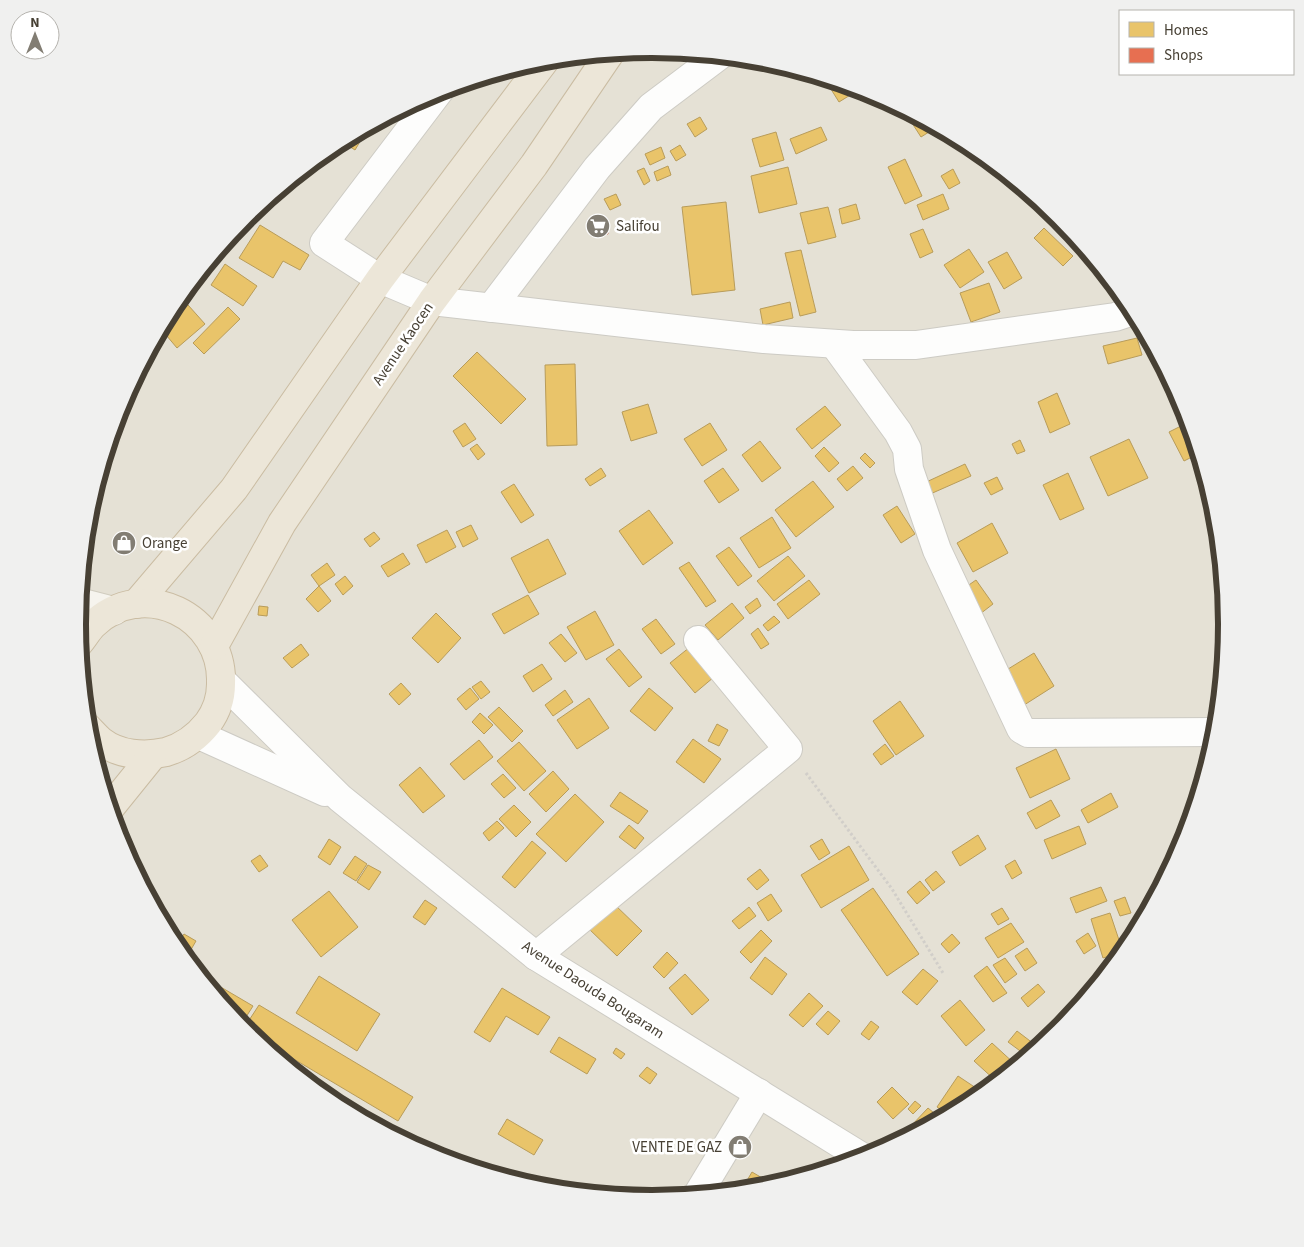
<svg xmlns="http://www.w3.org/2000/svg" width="1304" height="1247" font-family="'Source Sans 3',sans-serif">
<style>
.residential{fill:#e5e1d5}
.homes{fill:#e9c46a;stroke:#b89c5a}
.shops{fill:#e76f51;stroke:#b76148}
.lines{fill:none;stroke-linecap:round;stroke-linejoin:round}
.street-casing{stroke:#cdcbc4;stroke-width:30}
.secondary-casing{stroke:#d0ccbf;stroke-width:30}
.highway-casing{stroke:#cabca2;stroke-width:30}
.path{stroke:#d1cec9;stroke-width:3;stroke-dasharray:2.5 2.5;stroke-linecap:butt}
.street{stroke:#fdfdfc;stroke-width:28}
.secondary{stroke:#f6f4ee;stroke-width:28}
.highway{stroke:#ece6d8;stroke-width:28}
.labels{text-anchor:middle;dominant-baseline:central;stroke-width:5;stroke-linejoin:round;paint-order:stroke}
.poi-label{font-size:15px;fill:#474034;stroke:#fff;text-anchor:start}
.street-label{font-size:15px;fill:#474034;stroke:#fff}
.rim{fill:none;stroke:#474034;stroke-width:6}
</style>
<rect width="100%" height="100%" fill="#f0efe8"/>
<circle class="residential" cx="652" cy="623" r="573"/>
<g class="homes">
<path d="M824 78 860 89 839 102Z"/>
<path d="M903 109 937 127 921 137Z"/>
<path d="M700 117 707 129 695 137 687 124Z"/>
<path d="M821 127 827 140 796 154 790 139Z"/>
<path d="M359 131 364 135 355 150 341 141Z"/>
<path d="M776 132 784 160 760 167 752 139Z"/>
<path d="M680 145 686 155 676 161 670 151Z"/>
<path d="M661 147 665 158 650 165 645 154Z"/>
<path d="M905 159 922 196 905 204 888 167Z"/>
<path d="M668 166 671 175 657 181 654 172Z"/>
<path d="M788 167 797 204 759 213 751 176Z"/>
<path d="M644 168 650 181 644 185 637 171Z"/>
<path d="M953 169 960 183 949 189 941 176Z"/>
<path d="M616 194 621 205 610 210 604 199Z"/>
<path d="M943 194 949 209 923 220 917 205Z"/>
<path d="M726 202 735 290 692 295 682 207Z"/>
<path d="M856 204 860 219 842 224 839 209Z"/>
<path d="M828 207 836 237 808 244 800 213Z"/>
<path d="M260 225 309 255 300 270 283 261 273 278 239 258Z"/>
<path d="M1044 228 1073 256 1063 266 1034 238Z"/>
<path d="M923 229 933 252 920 258 910 234Z"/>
<path d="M969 249 984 272 960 288 944 265Z"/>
<path d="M801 250 816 312 800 316 785 253Z"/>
<path d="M1007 252 1022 278 1004 289 988 262Z"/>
<path d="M225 264 257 286 243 306 211 285Z"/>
<path d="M989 283 1000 312 971 322 960 293Z"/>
<path d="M180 296 205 324 177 348 161 329 174 304Z"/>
<path d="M790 302 793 318 763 325 760 309Z"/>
<path d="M228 307 240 319 204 354 193 343Z"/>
<path d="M1137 338 1142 355 1108 364 1103 346Z"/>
<path d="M477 352 526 399 501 424 453 376Z"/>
<path d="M575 364 577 445 547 446 545 365Z"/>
<path d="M1057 393 1070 424 1050 433 1038 402Z"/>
<path d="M648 404 657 433 631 441 622 412Z"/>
<path d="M825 406 841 425 812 449 796 429Z"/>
<path d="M1189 422 1198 454 1184 461 1169 432Z"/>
<path d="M465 423 476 439 463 447 453 431Z"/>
<path d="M710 423 727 450 702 466 684 439Z"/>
<path d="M1129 439 1148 478 1108 496 1090 457Z"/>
<path d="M1020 440 1025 451 1017 454 1012 444Z"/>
<path d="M760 441 781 468 762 482 742 455Z"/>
<path d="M477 444 485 454 478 460 470 449Z"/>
<path d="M824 447 839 463 829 472 815 456Z"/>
<path d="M865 453 875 463 870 468 860 458Z"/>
<path d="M965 464 971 476 928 495 922 484Z"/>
<path d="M853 466 863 478 847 491 837 479Z"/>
<path d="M601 468 606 476 590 486 585 479Z"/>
<path d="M723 468 739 490 719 503 704 481Z"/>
<path d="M1068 473 1084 509 1060 520 1043 485Z"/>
<path d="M997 477 1003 489 991 495 984 483Z"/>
<path d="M813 481 834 507 796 537 775 510Z"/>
<path d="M514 484 534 515 521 523 501 492Z"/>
<path d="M897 506 915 534 901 543 883 515Z"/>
<path d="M649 510 673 543 643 565 619 531Z"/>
<path d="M772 517 791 548 759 568 740 538Z"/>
<path d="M992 523 1008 553 973 572 957 543Z"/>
<path d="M471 525 478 539 463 547 456 532Z"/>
<path d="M447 530 456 547 426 563 417 545Z"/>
<path d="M374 532 380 539 370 547 364 539Z"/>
<path d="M548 539 566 574 529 593 511 558Z"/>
<path d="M729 547 752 576 738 586 716 556Z"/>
<path d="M403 553 410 564 388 577 381 566Z"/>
<path d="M788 556 805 576 774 601 757 581Z"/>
<path d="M689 562 716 601 706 607 679 568Z"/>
<path d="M327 563 335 575 319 586 311 575Z"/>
<path d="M345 576 353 586 343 595 335 584Z"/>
<path d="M809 580 820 594 788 619 777 604Z"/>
<path d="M976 580 993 604 980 614 963 589Z"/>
<path d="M319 586 331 601 318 612 306 599Z"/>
<path d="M528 595 539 614 504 634 492 614Z"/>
<path d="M757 598 761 606 750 614 745 607Z"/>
<path d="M732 603 744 618 718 640 705 625Z"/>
<path d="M259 606 268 607 267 616 258 615Z"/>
<path d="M595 611 614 645 586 660 567 627Z"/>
<path d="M436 613 461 638 438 663 412 638Z"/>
<path d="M774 616 780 622 768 631 763 625Z"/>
<path d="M656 619 675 644 661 654 642 629Z"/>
<path d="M758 628 769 644 761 649 751 634Z"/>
<path d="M561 634 577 653 565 662 549 643Z"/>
<path d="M301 644 309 655 292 668 283 658Z"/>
<path d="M690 647 714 677 695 693 670 663Z"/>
<path d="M619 649 642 677 629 687 606 659Z"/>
<path d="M1034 653 1054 686 1021 707 1000 674Z"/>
<path d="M542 664 552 679 533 692 523 676Z"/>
<path d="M481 681 490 692 481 699 472 687Z"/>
<path d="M401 683 411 694 399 705 389 694Z"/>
<path d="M470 688 479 699 466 710 457 699Z"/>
<path d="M649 688 673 708 655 731 630 711Z"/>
<path d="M565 690 573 702 553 716 545 705Z"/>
<path d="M589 698 609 728 577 749 557 720Z"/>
<path d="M900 701 924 736 896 755 873 721Z"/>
<path d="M499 707 523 731 512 742 488 717Z"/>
<path d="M480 713 493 725 484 734 472 722Z"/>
<path d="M717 724 728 730 719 746 708 741Z"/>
<path d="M693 739 721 759 704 783 676 762Z"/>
<path d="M479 740 493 757 464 780 450 764Z"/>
<path d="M519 742 546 771 524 791 497 761Z"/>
<path d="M885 744 894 756 881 765 873 754Z"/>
<path d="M1056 749 1070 779 1030 798 1016 768Z"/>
<path d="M420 767 445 796 423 813 399 785Z"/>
<path d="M553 771 569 789 546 812 529 794Z"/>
<path d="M503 774 516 788 504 798 491 784Z"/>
<path d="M620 792 648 811 638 824 610 806Z"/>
<path d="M1111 793 1118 807 1088 823 1081 810Z"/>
<path d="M575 794 604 822 566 862 536 834Z"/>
<path d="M1051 800 1060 816 1036 829 1027 813Z"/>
<path d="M514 805 531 822 516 837 499 819Z"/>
<path d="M497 821 504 828 489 841 483 833Z"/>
<path d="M629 825 644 838 635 849 619 837Z"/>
<path d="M1079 826 1086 844 1052 859 1044 840Z"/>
<path d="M978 835 986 849 960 866 952 852Z"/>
<path d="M329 839 341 847 330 865 318 857Z"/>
<path d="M822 839 830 853 819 860 810 846Z"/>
<path d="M532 841 546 853 515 888 502 877Z"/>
<path d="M849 846 869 880 821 908 801 875Z"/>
<path d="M260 855 268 866 259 872 251 861Z"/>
<path d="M355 856 367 864 356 881 343 873Z"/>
<path d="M1015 860 1022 873 1012 879 1005 866Z"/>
<path d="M368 865 381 872 369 890 357 882Z"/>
<path d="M760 869 769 880 757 890 747 879Z"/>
<path d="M936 871 945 882 933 891 925 880Z"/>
<path d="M920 881 930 893 917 904 907 892Z"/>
<path d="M1101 887 1107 901 1076 913 1070 898Z"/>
<path d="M873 888 919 954 887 976 841 910Z"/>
<path d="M329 891 358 927 321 957 292 920Z"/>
<path d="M771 894 782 911 768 921 757 903Z"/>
<path d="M1125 897 1131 913 1120 916 1114 901Z"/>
<path d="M425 900 437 908 425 925 413 917Z"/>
<path d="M613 903 642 931 617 956 588 928Z"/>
<path d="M749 907 756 916 739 929 732 921Z"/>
<path d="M1002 908 1009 919 998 925 991 914Z"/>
<path d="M1110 913 1123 952 1103 958 1091 919Z"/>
<path d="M1011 923 1024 942 998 958 985 938Z"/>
<path d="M761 930 772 941 751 963 740 952Z"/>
<path d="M1088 933 1096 946 1084 954 1076 941Z"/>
<path d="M184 934 196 941 189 953 176 945Z"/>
<path d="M952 934 960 943 949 953 941 944Z"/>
<path d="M1027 948 1037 963 1025 971 1015 956Z"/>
<path d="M667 952 678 963 664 978 653 967Z"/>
<path d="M765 957 787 974 772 995 750 978Z"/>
<path d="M1005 958 1017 974 1005 983 993 965Z"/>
<path d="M987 966 1007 993 993 1002 974 976Z"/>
<path d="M923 969 938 981 917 1005 902 992Z"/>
<path d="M685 974 709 1000 692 1015 669 988Z"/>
<path d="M319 976 380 1014 357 1051 296 1013Z"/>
<path d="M1038 984 1045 992 1028 1007 1021 998Z"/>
<path d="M219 986 253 1006 241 1025 215 993Z"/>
<path d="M502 988 550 1017 538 1035 506 1016 490 1042 474 1032Z"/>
<path d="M809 993 823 1006 803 1027 789 1015Z"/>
<path d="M960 1000 985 1030 966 1046 941 1016Z"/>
<path d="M259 1005 413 1097 398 1121 245 1030 244 1028Z"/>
<path d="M828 1011 840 1021 828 1035 816 1024Z"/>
<path d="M871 1021 879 1027 869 1040 861 1034Z"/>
<path d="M1017 1031 1038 1047 1027 1056 1008 1042Z"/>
<path d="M559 1037 596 1059 587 1074 550 1052Z"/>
<path d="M992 1043 1016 1065 996 1081 974 1061Z"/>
<path d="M616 1048 625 1054 621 1059 613 1053Z"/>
<path d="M647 1067 657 1074 650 1084 639 1076Z"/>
<path d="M958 1076 982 1092 971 1102 947 1114 937 1107Z"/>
<path d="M892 1087 909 1104 893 1119 877 1102Z"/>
<path d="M915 1101 921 1106 913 1114 908 1109Z"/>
<path d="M928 1108 940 1118 916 1131 911 1126Z"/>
<path d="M507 1119 543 1140 534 1155 498 1134Z"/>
<path d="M752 1172 769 1182 767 1186 742 1189Z"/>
</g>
<path class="shops" d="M597 221H607L608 234H598Z"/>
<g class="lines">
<g class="street-casing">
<g id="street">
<path d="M440 90 324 243 380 279 432 301 764 339 853 345H916L1115 317 1133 311"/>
<path d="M491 308 597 168 651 107 720 55"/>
<path d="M834 344 898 432 907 449 909 469 937 550 1021 729 1028 733H1036L1216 732"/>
<path d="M221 680 340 798 536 956 862 1157"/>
<path d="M199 735 325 792"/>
<path d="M536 956 788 749 698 640"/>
<path d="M698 1194 759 1093"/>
</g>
</g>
<g class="secondary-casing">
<path id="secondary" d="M79 602 114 611"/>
</g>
<g class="highway-casing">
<g id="highway">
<path d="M136 604 234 489 380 279 546 59"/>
<path d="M79 643C84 637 88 630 93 625 143 576 224 616 221 684 221 698 216 712 208 723 197 737 183 747 166 752 144 757 119 755 101 741 96 737 92 732 87 727"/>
<path d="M214 646 282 523 432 301 534 165 610 53"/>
<path d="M110 808 152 756"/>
</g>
</g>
<path class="path" d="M806 773 892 889 943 973"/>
<use href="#street" class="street"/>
<use href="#secondary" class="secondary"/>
<use href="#highway" class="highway"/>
</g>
<defs>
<g id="supermarket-disc" transform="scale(1.25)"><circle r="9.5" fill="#827d73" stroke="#fff"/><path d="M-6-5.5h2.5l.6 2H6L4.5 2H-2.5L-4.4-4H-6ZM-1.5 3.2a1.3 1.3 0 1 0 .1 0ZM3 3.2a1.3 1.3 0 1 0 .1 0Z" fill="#fff"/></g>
<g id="shop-disc" transform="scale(1.25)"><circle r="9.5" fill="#827d73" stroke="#fff"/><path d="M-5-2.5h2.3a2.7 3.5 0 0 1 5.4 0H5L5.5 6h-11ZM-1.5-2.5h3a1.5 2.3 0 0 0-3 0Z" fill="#fff"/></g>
</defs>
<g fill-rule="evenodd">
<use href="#supermarket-disc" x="598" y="226"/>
<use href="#shop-disc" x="124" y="543"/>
<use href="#shop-disc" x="740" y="1147"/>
</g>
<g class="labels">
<g class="poi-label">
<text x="616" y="226">Salifou</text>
<text x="142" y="543">Orange</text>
<text x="722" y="1147" text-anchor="end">VENTE DE GAZ</text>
</g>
<g class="street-label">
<text transform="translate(403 344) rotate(-56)">Avenue Kaocen</text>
<text transform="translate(593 990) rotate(33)">Avenue Daouda Bougaram</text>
</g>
</g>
<path d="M0 0H1304V1247H0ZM86 624a566 566 0 1 1 1132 0a566 566 0 1 1-1132 0Z" fill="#f0f0ef" fill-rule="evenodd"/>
<path class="rim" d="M86 624a566 566 0 1 1 1132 0a566 566 0 1 1-1132 0Z"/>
<rect x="1119" y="10" width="175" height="65" fill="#ffffff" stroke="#b5b3ae"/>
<rect x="1129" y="22" width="25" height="15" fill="#e9c46a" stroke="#b5b3ae"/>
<text x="1164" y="35" font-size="15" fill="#474034">Homes</text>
<rect x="1129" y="48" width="25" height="15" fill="#e76f51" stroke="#b5b3ae"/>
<text x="1164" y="60" font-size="15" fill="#474034">Shops</text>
<g transform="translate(35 35)"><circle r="24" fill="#ffffff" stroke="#b5b3ae"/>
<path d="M0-4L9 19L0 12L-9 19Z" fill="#827d73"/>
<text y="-8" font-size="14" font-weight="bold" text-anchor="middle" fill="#474034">N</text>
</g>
</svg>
